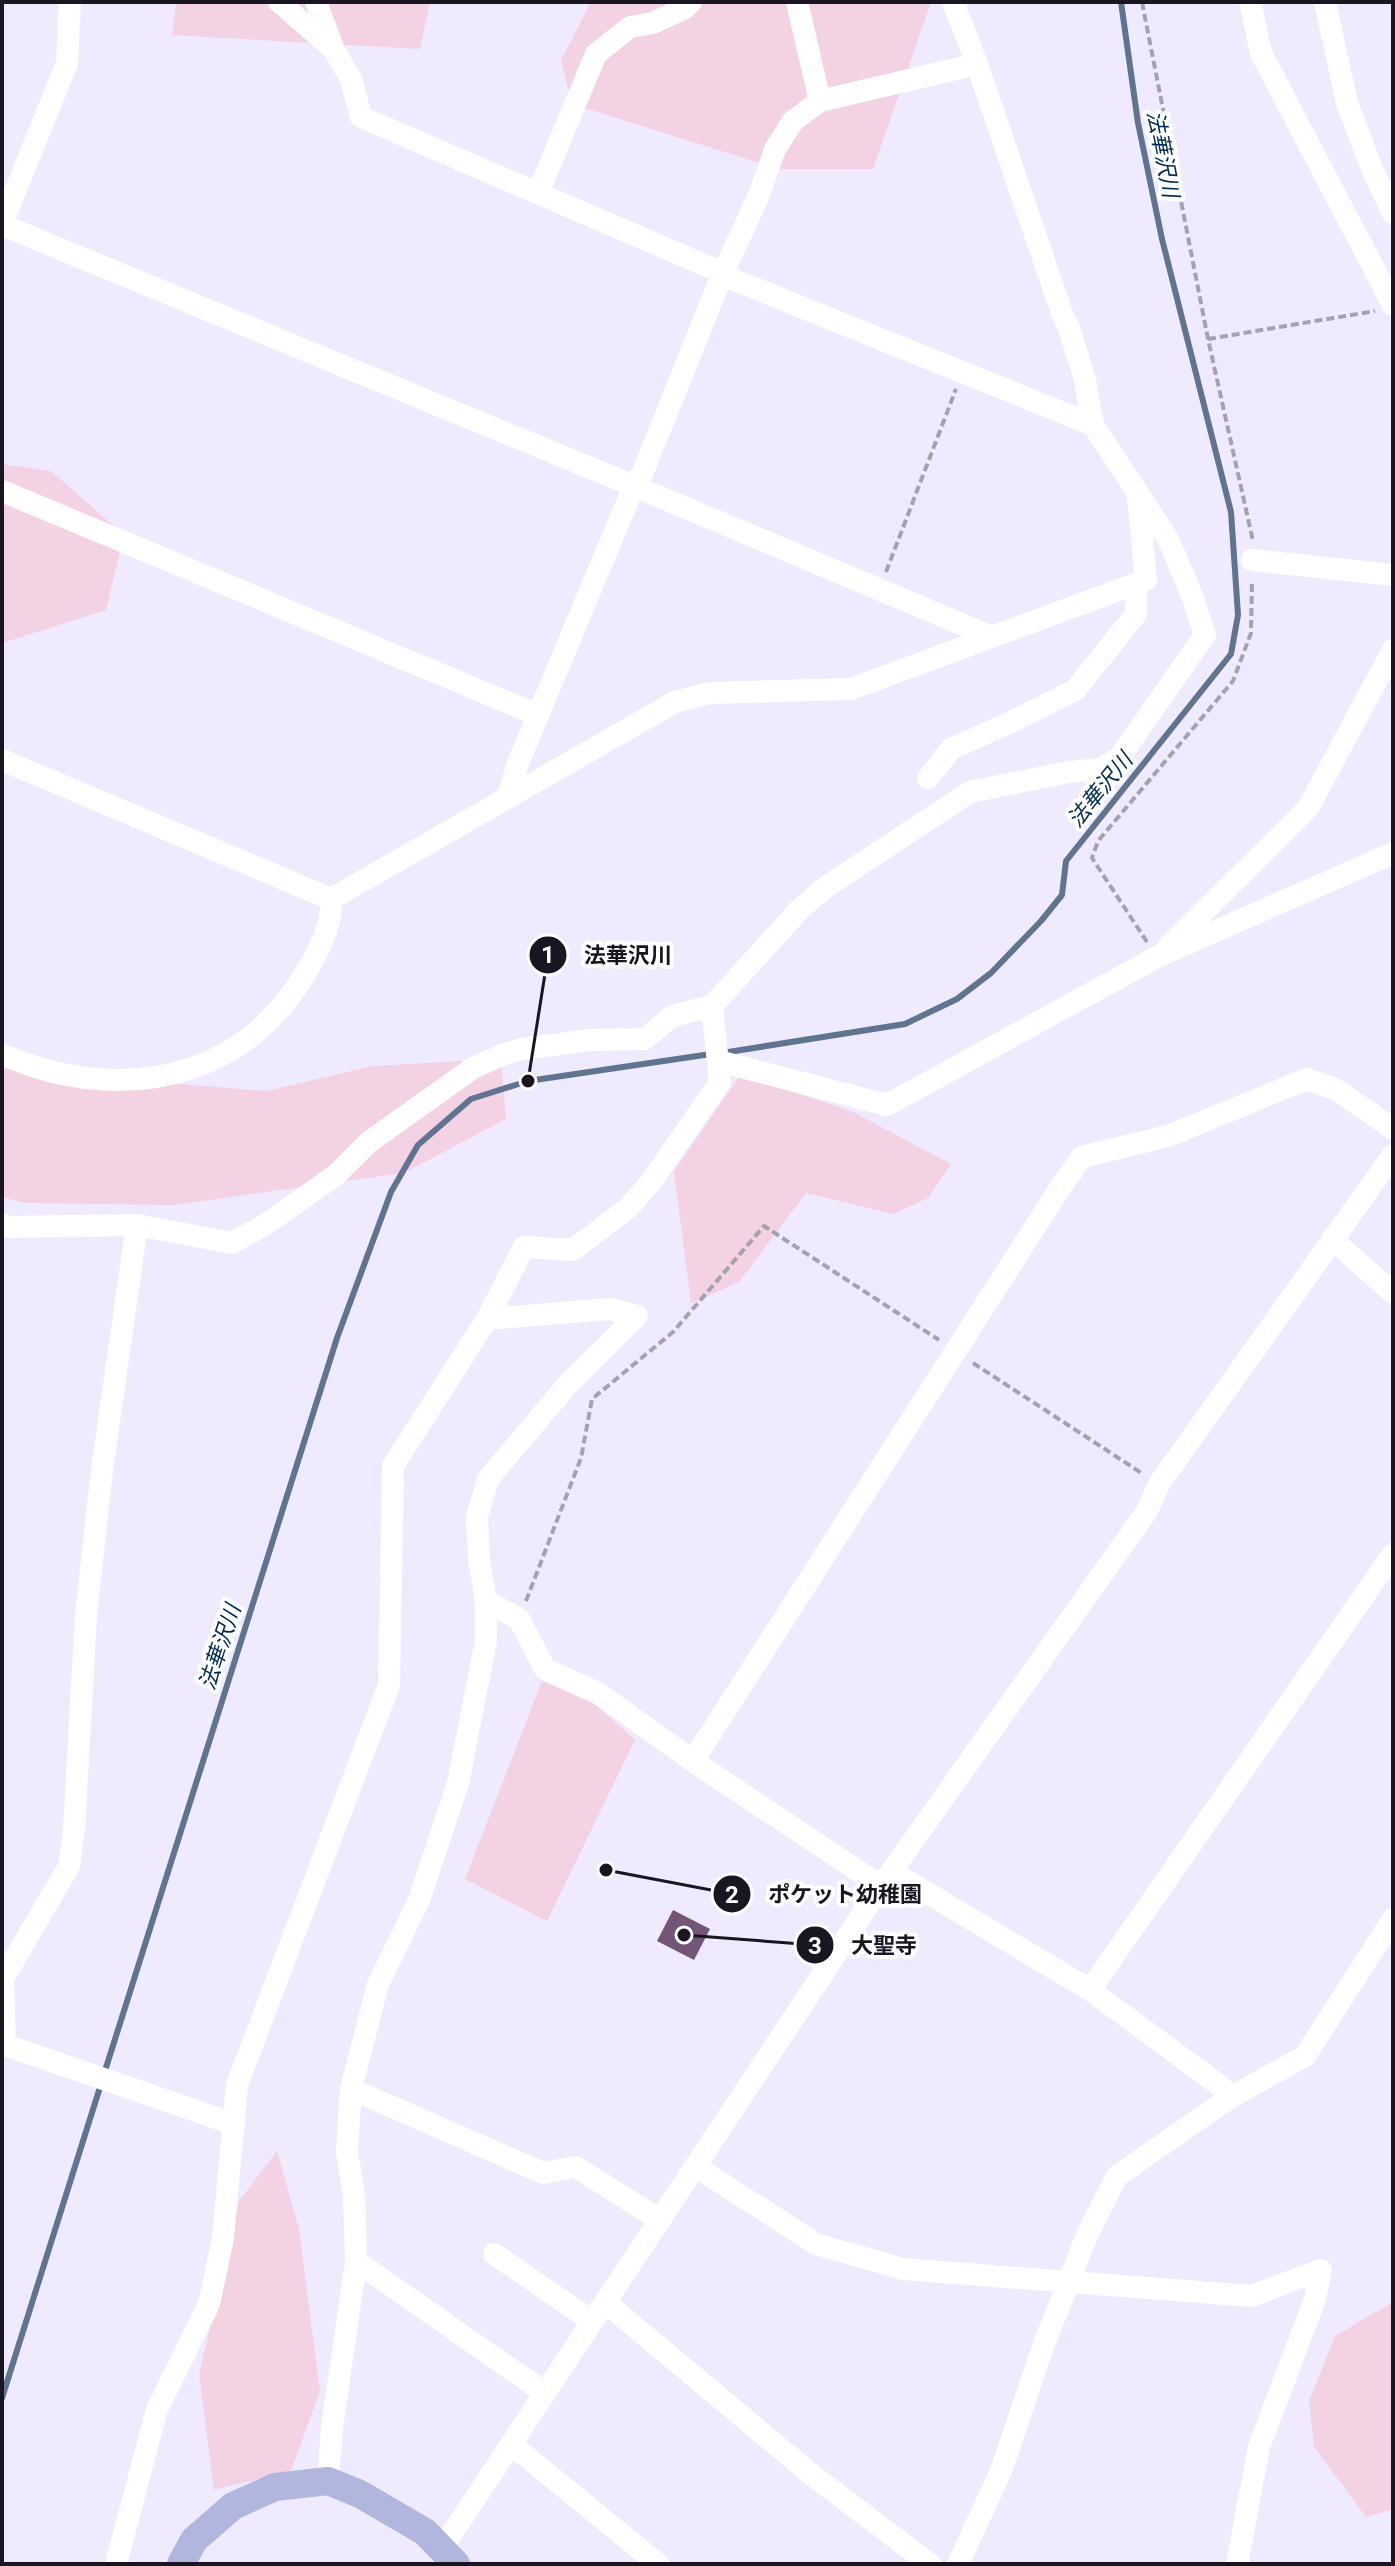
<svg xmlns="http://www.w3.org/2000/svg" width="1395" height="2566" font-family="Roboto,'Noto Sans JP',sans-serif">
<style>
.green{fill:#f2d2e3}
.lines{fill:none;stroke-linecap:round;stroke-linejoin:round}
.stream{stroke:#607492;stroke-width:6}
.building{fill:#735577}
.path{stroke:#a6a0b2;stroke-width:4;stroke-dasharray:8 4;stroke-linecap:butt}
.minor{stroke:#fff;stroke-width:22}
.major{stroke:#b0b6dd;stroke-width:28}
.labels{text-anchor:middle;dominant-baseline:central;stroke-width:8;stroke-linejoin:round;paint-order:stroke}
.water-label{font-size:22px;font-style:italic;fill:#002b59;stroke:#fff}
.leader{fill:none;stroke:#191521;stroke-width:3}
.callout-dot{fill:#191521;stroke:#fff;stroke-width:3}
.mark-label{font-size:24px;text-anchor:middle;font-weight:bold;fill:#fff}
.callout-label{font-size:22px;text-anchor:middle;font-weight:bold;fill:#191521;stroke:#fff;stroke-width:8;stroke-linejoin:round;paint-order:stroke}
</style>
<rect width="100%" height="100%" fill="#f0eaff"/>
<g class="green">
<path d="M176 2H430L420 49 172 35Z"/>
<path d="M587 2H931L873 169H778L572 104 561 60 589 6Z"/>
<path d="M2 464 51 471 124 535 106 610 2 643Z"/>
<path d="M2 1055 179 1084 267 1091 372 1066 501 1059 506 1119 404 1173 173 1205 25 1203 2 1197Z"/>
<path d="M741 1074 853 1112 951 1164 928 1198 893 1214 806 1193 739 1282 691 1303 674 1171Z"/>
<path d="M542 1681 596 1705 635 1740 547 1921 465 1879Z"/>
<path d="M277 2151 299 2229 320 2391 291 2471 214 2490 199 2375 239 2201Z"/>
<path d="M1393 2302V2509L1366 2517 1314 2447 1309 2401 1335 2336Z"/>
</g>
<g class="lines">
<g class="stream">
<path d="M722 1053 905 1024 957 999 991 973 1041 921 1062 895 1066 861 1231 654 1238 615 1231 512 1162 239 1138 123 1121 2"/>
<path d="M104 2074 337 1338 391 1192 418 1145 471 1099 528 1081 711 1054"/>
<path d="M2 2398 101 2084"/>
</g>
</g>
<path class="building" d="M673 1910 710 1929 694 1960 657 1941Z"/>
<g class="lines">
<g class="path">
<path d="M1142 2 1208 339 1253 541"/>
<path d="M1208 339 1375 311"/>
<path d="M886 572 956 389"/>
<path d="M1147 942 1092 858 1098 841 1233 681 1251 633 1252 581"/>
<path d="M973 1363 1143 1474"/>
<path d="M526 1601 581 1458 592 1399 673 1332 764 1226 939 1340"/>
</g>
<g class="minor">
<path d="M279 2 330 46"/>
<path d="M316 2 334 50 351 79 361 117 723 273"/>
<path d="M797 2 820 101"/>
<path d="M1250 2 1261 53 1393 305"/>
<path d="M1325 2 1347 103 1372 169 1393 213"/>
<path d="M538 193 596 54 630 27 653 23 685 8 691 2"/>
<path d="M2 224 67 63 70 2"/>
<path d="M2 225 634 486 992 637"/>
<path d="M722 275 1093 425"/>
<path d="M2 491 538 715"/>
<path d="M1252 560 1393 575"/>
<path d="M2 760 331 899"/>
<path d="M928 778 951 749 1011 722 1075 690 1136 614V584"/>
<path d="M508 797 518 763 634 486 642 474 723 273 759 195 775 149 793 121 820 101 977 64"/>
<path d="M331 899 675 702 710 693 851 689 1146 580 1138 498"/>
<path d="M1167 948 1308 808 1393 650"/>
<path d="M2 1055C17 1060 33 1067 49 1071 150 1096 245 1069 302 979 316 956 333 926 331 899"/>
<path d="M718 1061 887 1105 1157 957 1393 853"/>
<path d="M2 1224 8 1227 137 1225 232 1243 266 1224 336 1175 369 1142 473 1068 504 1054 522 1049 590 1040 645 1039 672 1016 712 1006 799 910 827 886 970 792 1069 772 1101 769 1119 758 1205 635 1190 590 1168 539 1093 425 1085 380 1069 328 1063 316 977 64 953 2"/>
<path d="M137 1225 102 1470 86 1615 74 1830 69 1866 3 1979 5 2045 234 2124"/>
<path d="M1332 1239 1393 1293"/>
<path d="M486 1601 519 1619 545 1669 598 1693 693 1761 881 1886"/>
<path d="M693 1761 1062 1185 1082 1157 1168 1136 1307 1079 1337 1090 1393 1129"/>
<path d="M892 1872 1090 1990 1219 2085 1231 2097"/>
<path d="M1090 1990 1393 1554"/>
<path d="M351 2089 543 2173 576 2167 660 2220"/>
<path d="M695 2166 816 2244 903 2269 1251 2296 1321 2270 1315 2299 1259 2447 1237 2564"/>
<path d="M494 2254 592 2321"/>
<path d="M356 2261 545 2393"/>
<path d="M605 2302 812 2475 930 2564"/>
<path d="M511 2444 658 2564"/>
<path d="M328 2481 332 2428 356 2261 354 2194 347 2152 351 2089 378 1984 419 1900 458 1783 486 1641V1601L479 1559 477 1517 488 1479 569 1383 637 1316 610 1309 487 1319"/>
<path d="M441 2550 881 1886 1147 1511 1159 1484 1393 1155"/>
<path d="M116 2564 157 2409 209 2304 223 2238 237 2085 389 1685 393 1466 487 1319 524 1247 573 1250 628 1208 651 1182 720 1082 712 1006"/>
<path d="M958 2564 1001 2471 1044 2344 1088 2233 1117 2176 1231 2097 1305 2056 1393 1919"/>
</g>
<path class="major" d="M181 2564 194 2540 233 2506 275 2487 328 2481 360 2494 425 2532 456 2564"/>
</g>
<g class="labels">
<g class="water-label">
<text transform="translate(1163 154) rotate(79)">法華沢川</text>
<text transform="translate(1100 790) rotate(-51)">法華沢川</text>
<text transform="translate(220 1647) rotate(-72)">法華沢川</text>
</g>
</g>
<path class="leader" d="M528 1081L548 955M606 1870L732 1894M684 1935L815 1945"/>
<g class="callout-dot">
<circle cx="528" cy="1081" r="8"/>
<circle cx="606" cy="1870" r="8"/>
<circle cx="684" cy="1935" r="8"/>
<circle cx="548" cy="955" r="20"/>
<circle cx="732" cy="1894" r="20"/>
<circle cx="815" cy="1945" r="20"/>
</g>
<g class="mark-label">
<text x="548" y="963">1</text>
<text x="732" y="1903">2</text>
<text x="815" y="1954">3</text>
</g>
<g class="callout-label">
<text x="628" y="963">法華沢川</text>
<text x="845" y="1902">ポケット幼稚園</text>
<text x="884" y="1953">大聖寺</text>
</g>
<rect width="1395" height="2566" fill="none" stroke="#191521" stroke-width="8"/>
</svg>
